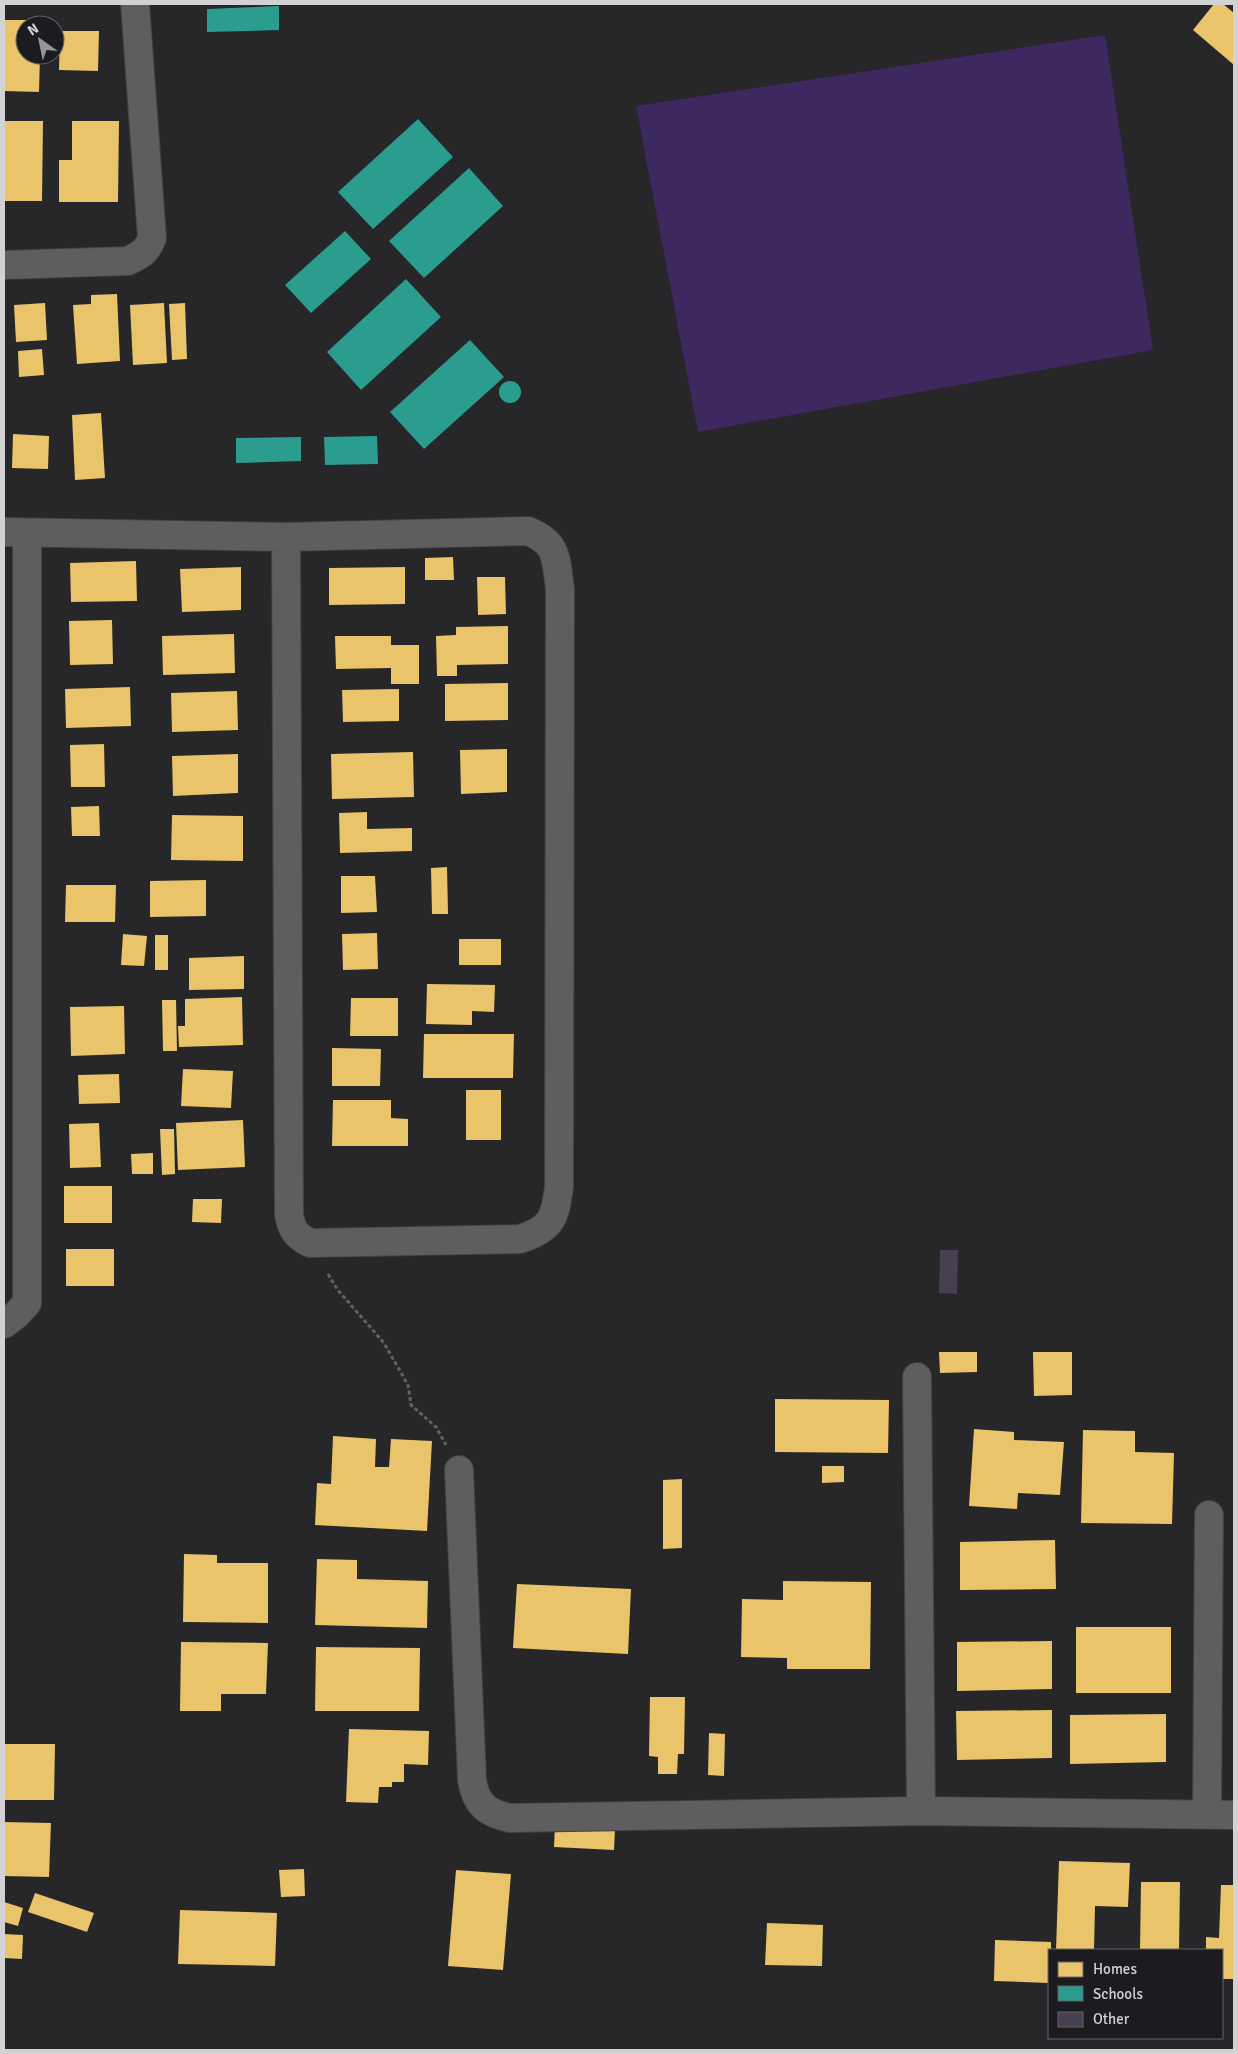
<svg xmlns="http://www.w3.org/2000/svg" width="1238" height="2054" font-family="Signika,sans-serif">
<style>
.green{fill:#3d2860}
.homes{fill:#e9c46a}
.schools{fill:#2a9d8f}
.building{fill:#464050}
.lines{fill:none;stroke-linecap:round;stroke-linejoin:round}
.minor-casing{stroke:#424244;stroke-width:30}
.path{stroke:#616162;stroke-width:3;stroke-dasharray:4 2.5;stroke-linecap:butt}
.minor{stroke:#5e5d5f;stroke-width:28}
</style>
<rect width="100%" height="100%" fill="#272628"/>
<path class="green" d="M1105 35 1153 350 698 432 636 106Z"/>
<g class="homes">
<path d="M1214 4H1223L1234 13V65L1193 30Z"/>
<path d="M4 20H40V25H25V55H40L39 92 4 91Z"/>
<path d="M60 31H99L98 71 59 70Z"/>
<path d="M4 121H43L42 201H4Z"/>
<path d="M72 121H119L118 202H59V160H72Z"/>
<path d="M117 294 120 361 77 364 73 305 91 304V295Z"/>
<path d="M45 303 47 340 16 342 14 305Z"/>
<path d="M164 303 167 363 133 365 130 305Z"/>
<path d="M185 303 187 359 172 360 169 304Z"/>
<path d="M42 349 44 375 19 377 18 351Z"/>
<path d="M101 413 105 478 75 480 72 415Z"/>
<path d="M13 434 49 436 48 469 12 468Z"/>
<path d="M453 557 454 580H425V558Z"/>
<path d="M136 561 137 601 71 602 70 563Z"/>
<path d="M241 567V610L182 612 180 569Z"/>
<path d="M405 567V604L329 605V568Z"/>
<path d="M477 577H505L506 614 478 615Z"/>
<path d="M112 620 113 664 70 665 69 621Z"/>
<path d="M508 626V664L457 665V676H437L436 636 456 635V627Z"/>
<path d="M234 634 235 673 163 675 162 636Z"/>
<path d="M335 636H391V645H419V684H391V668L336 669Z"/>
<path d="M508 683V720L445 721V684Z"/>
<path d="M130 687 131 726 66 728 65 689Z"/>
<path d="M399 689V721L343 722 342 690Z"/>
<path d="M237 691 238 730 172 732 171 693Z"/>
<path d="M104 744 105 787H71L70 745Z"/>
<path d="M507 749V792L461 794 460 750Z"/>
<path d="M413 752 414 797 332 799 331 754Z"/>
<path d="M238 754V793L173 796 172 756Z"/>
<path d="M99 806 100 836H72L71 807Z"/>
<path d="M367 812V829L412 828V851L340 853 339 813Z"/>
<path d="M172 815 243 816V861L171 860Z"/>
<path d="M447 867 448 914H432L431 868Z"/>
<path d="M341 876H375L377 912 341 913Z"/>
<path d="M206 880V916L150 917V881Z"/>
<path d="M66 885H116L115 922H65Z"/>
<path d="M377 933 378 969 343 970 342 934Z"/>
<path d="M123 934 147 936 144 966 121 965Z"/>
<rect x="155" y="935" width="13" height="35"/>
<rect x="459" y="939" width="42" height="26"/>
<path d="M244 956V989L189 990V958Z"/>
<path d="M427 984 495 985 494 1012 472 1011V1025L426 1024Z"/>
<path d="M242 997 243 1045 179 1047 178 1026H185V999Z"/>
<path d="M351 998H398V1036H350Z"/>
<path d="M162 1000H176L177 1051H163Z"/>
<path d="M124 1006 125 1054 71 1056 70 1007Z"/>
<path d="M424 1034H514L513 1078H423Z"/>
<path d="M332 1048 381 1049 380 1086H332Z"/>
<path d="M183 1069 233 1071 231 1108 181 1106Z"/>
<path d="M119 1074 120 1103 79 1104 78 1075Z"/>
<rect x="466" y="1090" width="35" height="50"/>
<path d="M333 1100H391V1118L408 1119V1146H332Z"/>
<path d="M243 1120 245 1167 178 1170 176 1123Z"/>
<path d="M99 1123 101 1167 70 1168 69 1124Z"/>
<path d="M160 1129H174L175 1174 162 1175Z"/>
<path d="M153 1153V1174H132L131 1154Z"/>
<rect x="64" y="1186" width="48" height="37"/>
<path d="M193 1199H222L221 1223 192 1222Z"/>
<rect x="66" y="1249" width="48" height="37"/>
<path d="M939 1352H977V1372L940 1373Z"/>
<path d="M1033 1352H1072V1395L1034 1396Z"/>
<path d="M775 1399 889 1400 888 1453 775 1452Z"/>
<path d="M974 1429 1014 1432V1440L1064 1442 1060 1495 1018 1493 1017 1509 969 1506Z"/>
<path d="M1083 1430 1135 1431V1452L1174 1453 1172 1524 1081 1523Z"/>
<path d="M333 1436 376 1439 375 1467H389L391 1439 432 1441 427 1531 315 1525 317 1483 331 1484Z"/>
<path d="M822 1466H844V1482L822 1483Z"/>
<path d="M682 1479V1548L663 1549V1480Z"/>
<path d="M1055 1540 1056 1589 960 1590V1542Z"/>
<path d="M184 1554 217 1555V1563H268V1623L183 1622Z"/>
<path d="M317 1559 357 1560V1579L428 1581 427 1628 315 1625Z"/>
<path d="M783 1581 871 1582 870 1669H787V1658L741 1657 742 1599 783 1600Z"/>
<path d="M517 1584 631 1589 628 1654 513 1648Z"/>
<rect x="1076" y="1627" width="95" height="66"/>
<path d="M1052 1641V1689L957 1691V1642Z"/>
<path d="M181 1642 268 1643 266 1694H221V1711H180Z"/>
<path d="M316 1647 420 1648 419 1711H315Z"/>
<path d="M650 1697H685L684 1754H678L677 1774H658V1757L649 1756Z"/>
<path d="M1052 1710V1758L957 1760 956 1711Z"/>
<path d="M1166 1714V1762L1070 1764V1715Z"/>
<path d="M349 1729 429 1731 428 1765 404 1764V1782H392V1787H379L378 1803 346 1802Z"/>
<path d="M709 1733 725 1734 724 1776 708 1775Z"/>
<path d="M4 1744H55L54 1800H4Z"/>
<path d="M4 1822 51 1823 49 1877 4 1876Z"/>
<path d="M555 1826 615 1829 614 1850 554 1847Z"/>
<path d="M1059 1861 1130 1863 1128 1907 1095 1906 1094 1950H1056Z"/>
<path d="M304 1869 305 1896 281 1897 279 1870Z"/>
<path d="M456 1870 511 1874 503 1970 448 1966Z"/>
<path d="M1141 1882H1180L1179 1950H1140Z"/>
<path d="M1221 1885H1234V1979H1222V1950H1206V1937L1219 1938Z"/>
<path d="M35 1893 94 1913 87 1932 28 1912Z"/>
<path d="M4 1902 23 1908 18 1926 4 1922Z"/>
<path d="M180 1910 277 1913 275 1966 178 1964Z"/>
<path d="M767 1923 823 1925 822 1966 765 1965Z"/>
<path d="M4 1934 23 1935 22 1959 4 1958Z"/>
<path d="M995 1940 1051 1942V1950H1049V1983L994 1981Z"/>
</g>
<g class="schools">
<path d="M279 6V30L207 32V9Z"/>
<path d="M418 119 453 157 373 229 338 192Z"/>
<path d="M469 168 503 206 424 278 389 241Z"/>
<path d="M345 231 371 259 311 313 285 285Z"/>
<path d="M406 279 441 317 361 390 327 352Z"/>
<path d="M470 340 504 377 424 449 390 412Z"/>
<circle cx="510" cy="392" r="11"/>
<path d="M377 436 378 464 325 465 324 437Z"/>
<path d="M301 437V461L236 463V438Z"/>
</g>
<path class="building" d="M940 1250H958L957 1294 939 1293Z"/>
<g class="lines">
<g class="minor-casing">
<g id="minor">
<path d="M4 265 128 261C140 255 147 252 152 238L135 4"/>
<path d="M4 532 286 537 528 531C559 544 555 558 560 588L559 1187C555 1219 551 1229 520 1239L310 1243C296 1236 291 1229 289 1214L286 537"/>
<path d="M4 1324 16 1315 27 1303V533"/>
<path d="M917 1377 921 1811"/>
<path d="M459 1470 472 1780C476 1804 486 1813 510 1818L921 1811 1234 1815"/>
<path d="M1207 1814 1209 1515"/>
</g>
</g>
<path class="path" d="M328 1274 337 1289 384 1343 408 1385 411 1405 436 1427 446 1445"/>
<use href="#minor" class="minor"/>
</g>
<rect width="1238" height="2054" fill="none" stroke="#d2d2d5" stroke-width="10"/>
<rect x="1048" y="1949" width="175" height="90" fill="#1c1b20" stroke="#656468"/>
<rect x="1058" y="1962" width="25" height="15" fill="#e9c46a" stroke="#656468"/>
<text x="1093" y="1974" font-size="15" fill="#d2d2d5">Homes</text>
<rect x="1058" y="1986" width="25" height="15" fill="#2a9d8f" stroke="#656468"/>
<text x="1093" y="1999" font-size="15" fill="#d2d2d5">Schools</text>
<rect x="1058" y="2012" width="25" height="15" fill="#464050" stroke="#656468"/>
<text x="1093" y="2024" font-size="15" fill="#d2d2d5">Other</text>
<g transform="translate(40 40) rotate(327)"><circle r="24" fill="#1c1b20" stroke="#656468"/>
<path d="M0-4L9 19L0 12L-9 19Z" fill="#969698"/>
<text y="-8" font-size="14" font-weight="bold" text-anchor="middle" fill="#d2d2d5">N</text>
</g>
</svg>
